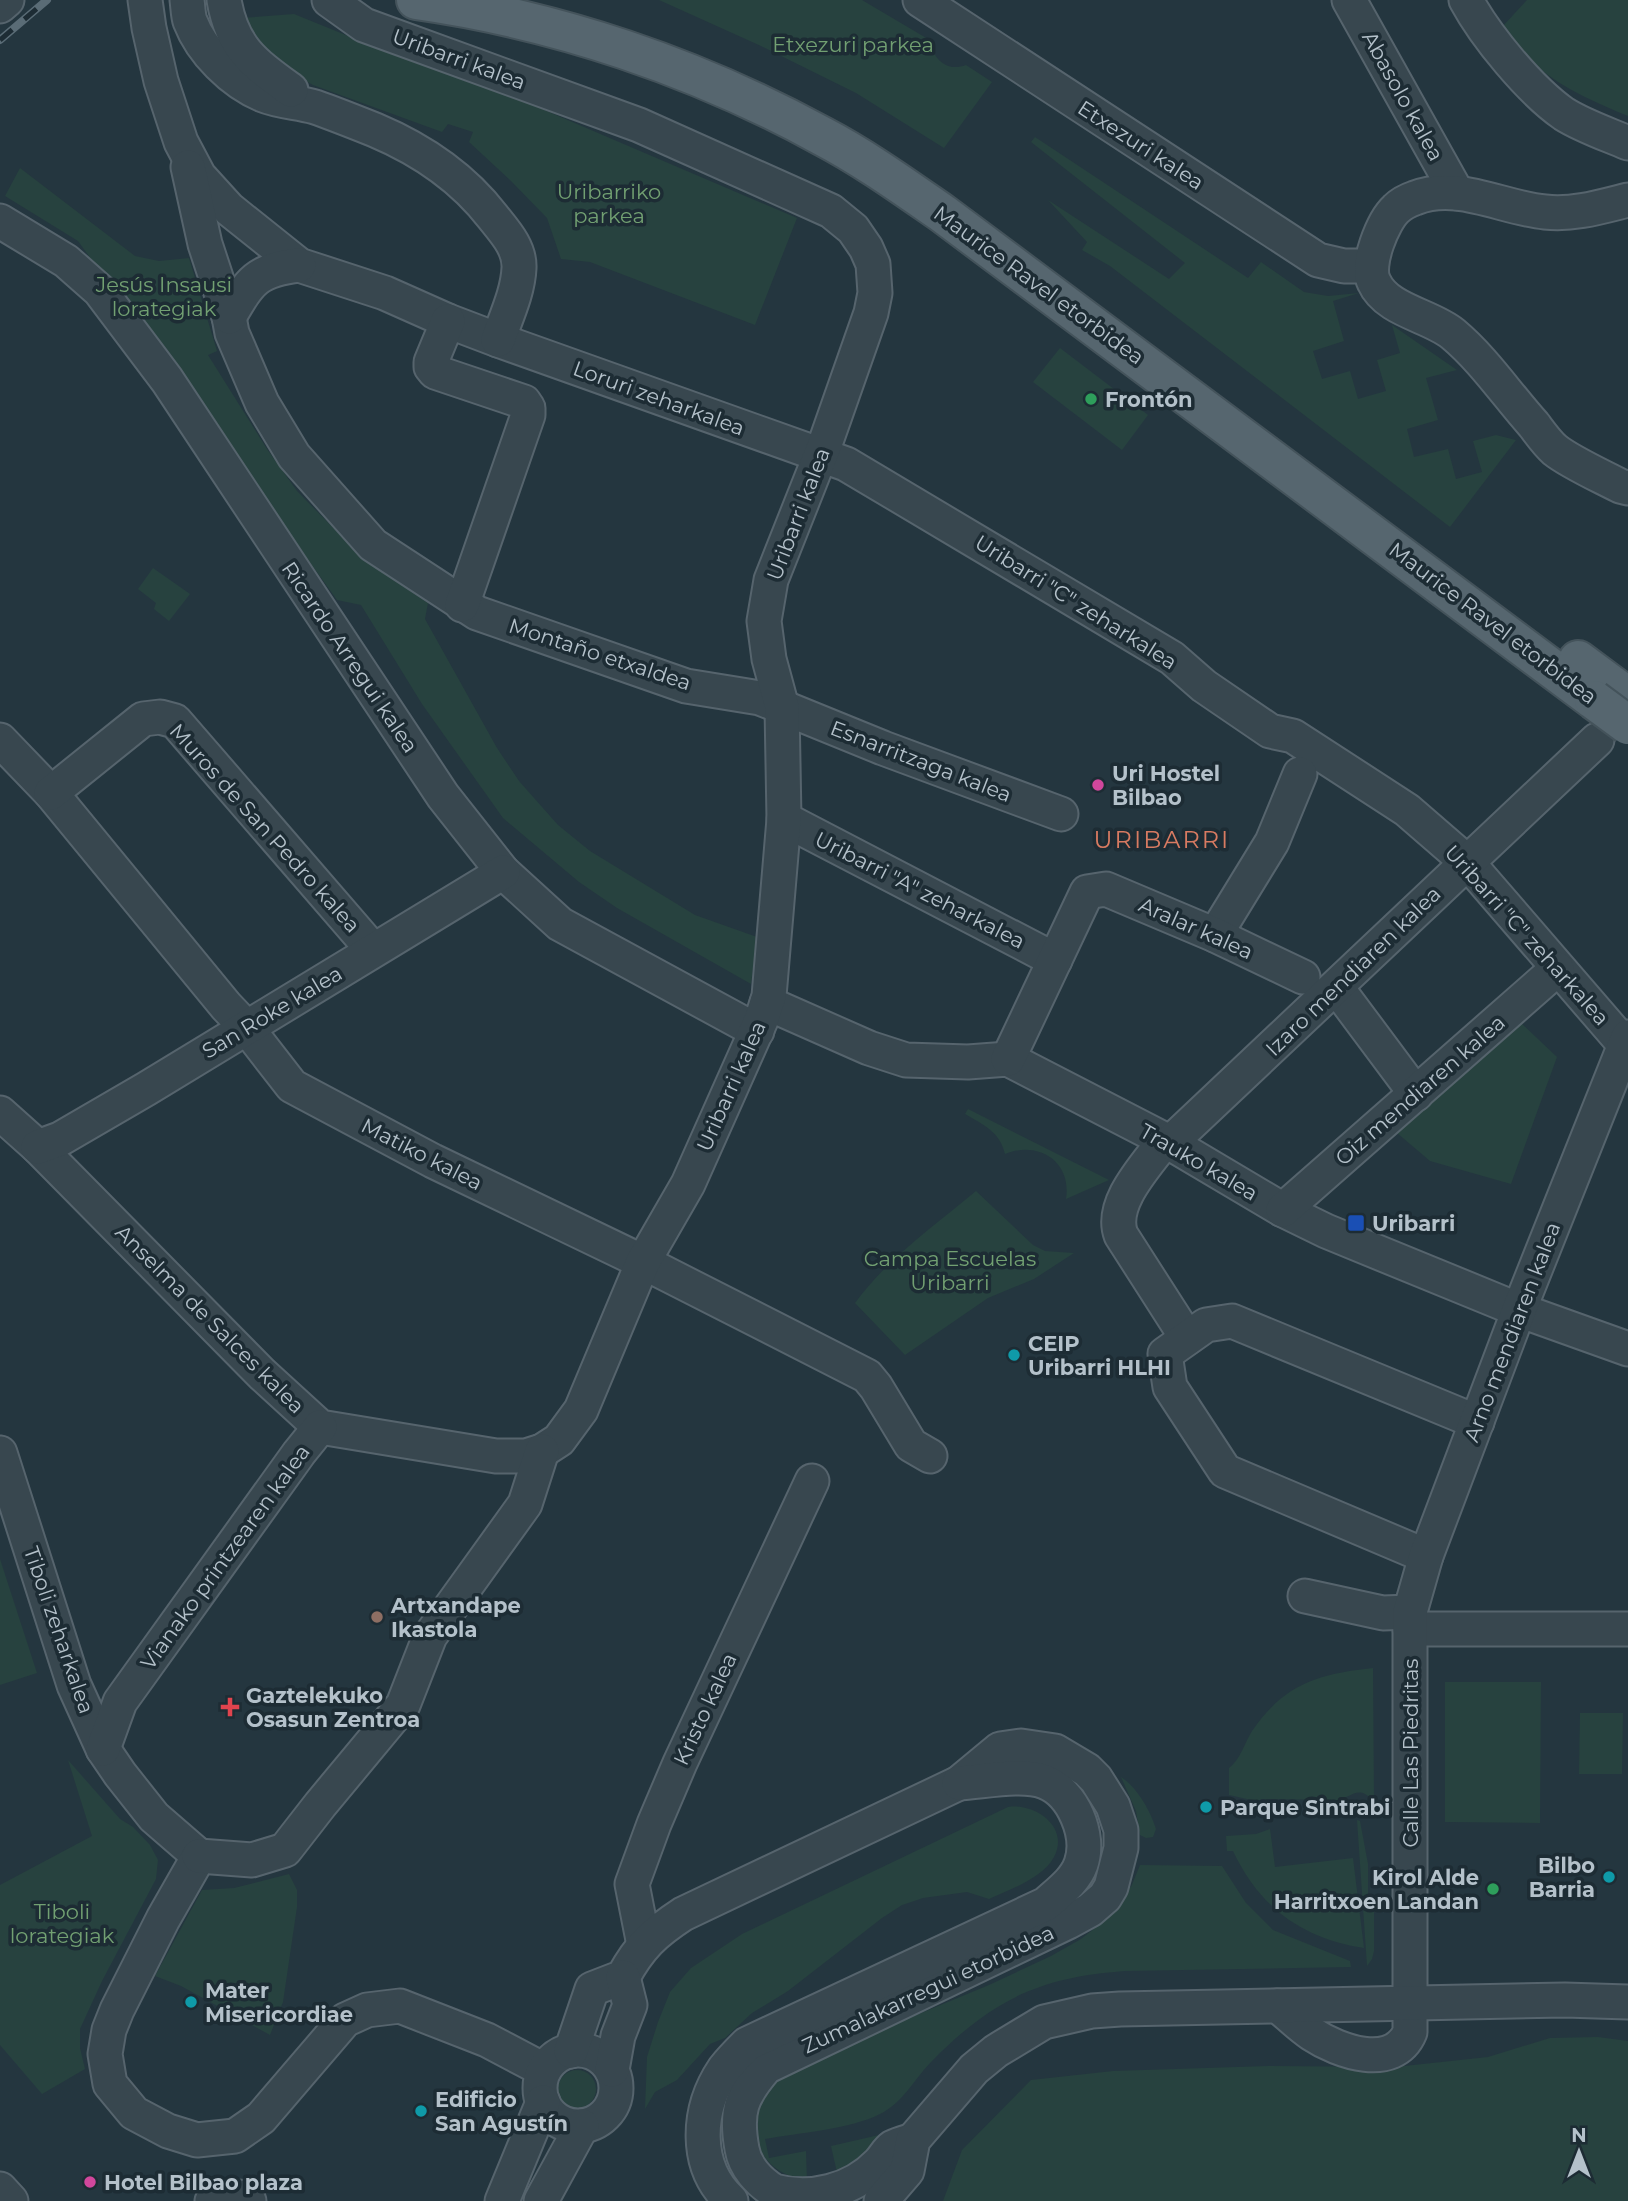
<svg xmlns="http://www.w3.org/2000/svg" width="1628" height="2201" font-family="Montserrat,sans-serif">
<style>
.green{fill:#27423f}
.lines{fill:none;stroke-linecap:round;stroke-linejoin:round}
.minor-casing{stroke:#56646d;stroke-width:37}
.major-casing{stroke:#44535b;stroke-width:42}
.minor{stroke:#38474f;stroke-width:33}
.major{stroke:#56666f;stroke-width:38}
.rail-casing{stroke:#5a6c76;stroke-width:8}
.rail{stroke:#1d2c34;stroke-width:5;stroke-dasharray:16;stroke-linecap:butt}
.major-bridge-casing{stroke:#44535b;stroke-width:42;stroke-linecap:butt}
.major-bridge{stroke:#56666f;stroke-width:38}
.leisure-dot{fill:#2e9e5b;stroke:#1d2c34;stroke-width:2.5}
.hotel-dot{fill:#d1479c;stroke:#1d2c34;stroke-width:2.5}
.transit-dot{fill:#1a4fb4;stroke:#1d2c34;stroke-width:2.5}
.culture-dot{fill:#0f9aa8;stroke:#1d2c34;stroke-width:2.5}
.education-dot{fill:#8d6e63;stroke:#1d2c34;stroke-width:2.5}
.health-dot{fill:#e0444e;stroke:#1d2c34;stroke-width:2.5}
.labels{text-anchor:middle;dominant-baseline:central;stroke-width:7;stroke-linejoin:round;paint-order:stroke}
.park-label{font-size:21px;fill:#72a072;stroke:#1d2c34}
.street-label{font-size:21px;fill:#b4c1ca;stroke:#1d2c34}
.poi-label{font-size:21px;font-weight:bold;fill:#b4c1ca;stroke:#1d2c34;text-anchor:start}
.quarter-label{font-size:24px;letter-spacing:2px;fill:#d87b62;stroke:#1d2c34}
</style>
<rect width="100%" height="100%" fill="#24363f"/>
<g class="green">
<path d="M659 0H862L928 39C933 57 945 73 966 65L992 82 944 148 856 93 761 46Z"/>
<path d="M1527 0H1628V116C1576 94 1534 76 1503 26Z"/>
<path d="M294 14 358 40 493 88 797 218 755 325 590 262 561 259 547 218 510 180 469 142 473 132 448 124 442 132 313 85 263 58 242 18Z"/>
<path d="M1035 137 1248 278 1261 262 1304 292 1328 296 1359 293 1333 301 1344 341 1313 351 1322 379 1350 371 1358 399 1386 391 1377 360 1400 353 1392 325 1457 370 1426 378 1438 420 1407 429 1414 457 1448 449 1456 479 1482 472 1473 441 1496 435 1516 440 1450 527 1110 266 1082 250 1087 242 1048 200 1169 279 1185 263 1031 142Z"/>
<path d="M20 168 135 256 159 261 189 258 217 351 208 355 267 449 297 491 367 562 428 603 425 619 497 748 519 781 558 825 590 851 695 915 757 937 751 984 617 908 579 882 503 818 422 704 361 605 337 600 78 241 5 196Z"/>
<path d="M1060 348 1148 415 1122 450 1033 382Z"/>
<path d="M153 568 190 594 169 621 154 609 156 603 138 589Z"/>
<path d="M1519 1021 1557 1057 1511 1184 1430 1161 1390 1127Z"/>
<path d="M968 1109 1109 1180 1066 1199C1072 1162 1039 1140 1005 1154 1000 1132 984 1125 965 1114Z"/>
<path d="M976 1191 1033 1245 1045 1251 1074 1253 1034 1279 988 1298 905 1355 855 1303C888 1258 933 1227 976 1191Z"/>
<path d="M0 1559 37 1673 0 1685Z"/>
<path d="M1373 1668 1374 1800C1371 1798 1368 1796 1365 1794 1355 1789 1347 1799 1338 1800L1261 1799 1260 1802 1229 1795V1768C1240 1760 1245 1742 1252 1731 1285 1683 1319 1674 1373 1668Z"/>
<path d="M1445 1682H1541L1540 1823 1445 1822Z"/>
<path d="M1580 1713H1623L1622 1774H1579Z"/>
<path d="M68 1760 120 1819 133 1827 150 1845 158 1860 156 1879 102 1981 80 2029V2048L85 2069 42 2094 0 2045V1885L92 1836Z"/>
<path d="M1121 1777C1137 1787 1151 1812 1156 1829L1153 1837 1146 1838 1140 1835 1136 1811Z"/>
<path d="M1008 1807C1035 1803 1070 1827 1054 1857 1042 1879 1010 1889 989 1899L967 1892 923 1898 902 1905 882 1918 788 1991 752 2013 725 2038 710 2044 677 2080 655 2092 645 2109 647 2057 658 2022 670 1992 691 1968 742 1934Z"/>
<path d="M1357 1820 1360 1821 1368 1864V1902H1374V1951L1372 1959 1367 1966Z"/>
<path d="M1270 1829 1275 1867 1353 1858 1364 1948C1302 1938 1260 1908 1233 1851H1227L1226 1836 1256 1834Z"/>
<path d="M1140 1865 1222 1866 1246 1903 1273 1930 1350 1961 1351 1967 1125 1971C1040 1977 992 2000 932 2061 914 2079 904 2102 880 2114 851 2129 798 2133 765 2139L769 2158 806 2151 807 2182C751 2168 742 2126 772 2081L885 2028 989 1985 1051 1956 1081 1939 1104 1921 1125 1886 1131 1887Z"/>
<path d="M289 1874 297 1890V1907L283 2002 270 2035 181 1986 155 1976 202 1890 234 1888Z"/>
<path d="M1598 2037 1628 2041V2201H943L962 2150 1031 2080 1113 2071 1268 2066 1395 2067 1488 2057 1550 2038Z"/>
<circle cx="577" cy="2089" r="19"/>
<path d="M879 2135 861 2160 838 2177 831 2146Z"/>
</g>
<g class="lines">
<g class="minor-casing">
<g id="minor">
<path d="M145 0 149 28 161 81 181 142 199 176 229 209 299 265 385 293 448 321 498 340 846 464 1172 658 1204 686 1270 731 1293 736 1407 810 1467 862 1625 1045"/>
<path d="M187 0C188 7 188 15 190 21 202 52 232 82 263 95 280 102 298 102 315 107 335 114 355 122 375 130 420 149 463 178 493 217 505 232 520 248 519 268 518 292 506 317 498 340"/>
<path d="M224 0C232 48 254 63 291 90"/>
<path d="M920 0 1318 260 1344 266H1370"/>
<path d="M1349 0 1457 193"/>
<path d="M1466 0C1486 37 1530 90 1564 114 1583 126 1607 134 1628 143"/>
<path d="M0 6 7 0"/>
<path d="M188 167 205 244 229 317 232 333 262 403 294 456 373 545 477 613 686 686 760 698 883 748 1061 814"/>
<path d="M1628 200C1600 207 1574 215 1545 212 1502 208 1457 181 1415 198 1409 200 1401 204 1396 209 1383 221 1365 265 1374 282 1387 311 1430 315 1453 334 1484 360 1507 395 1534 425 1540 433 1547 443 1555 450 1570 462 1601 476 1620 486L1628 488"/>
<path d="M0 221 66 261 100 291 167 380 443 796 503 872 560 924 757 1031"/>
<path d="M229 317C250 281 256 270 299 265"/>
<path d="M448 321 431 362V367L435 372 524 402 528 408V415L462 605"/>
<path d="M0 740 51 793 226 1006 247 1028 292 1086 433 1161 643 1262 867 1376 876 1387 911 1445 930 1456"/>
<path d="M51 793 143 719 160 717 175 721 373 950"/>
<path d="M784 819 1055 960"/>
<path d="M1215 935 1272 842 1300 774"/>
<path d="M1337 988 1416 1094"/>
<path d="M767 1003 869 1048 906 1060 968 1062 1008 1059 1165 1140 1283 1210 1326 1231 1519 1310 1628 1349"/>
<path d="M1008 1059 1087 892 1106 889 1215 935 1303 977"/>
<path d="M0 1113 38 1147 262 1374 320 1427 496 1456H526L542 1451 559 1440 581 1410 643 1262 688 1184 762 1018 769 996 784 819 782 707 769 659 764 621 771 580 825 444 871 313 875 293 873 264 866 248 853 229 831 211 639 125 364 25 329 0"/>
<path d="M1165 1140C1147 1165 1109 1203 1121 1235L1187 1338"/>
<path d="M1170 1143 1597 740"/>
<path d="M38 1147 60 1139 146 1089 503 872"/>
<path d="M1283 1210 1557 969"/>
<path d="M0 1453 74 1685 103 1749 120 1774 154 1817 199 1856"/>
<path d="M1426 1556 1225 1471 1170 1387 1165 1354 1206 1325 1232 1321 1477 1422"/>
<path d="M1305 1596 1383 1613 1410 1612"/>
<path d="M1410 1629H1628"/>
<path d="M103 1749 120 1702 299 1453 320 1427"/>
<path d="M199 1856 163 1919 117 2010 109 2030 105 2054 110 2084 134 2113 168 2131 197 2140 235 2136 261 2118 345 2020 367 2010 400 2006 487 2040 544 2070"/>
<path d="M199 1856 252 1860 285 1850 320 1805 403 1705 430 1636 525 1504 542 1451"/>
<path d="M644 1945 632 1884 654 1824 680 1763 812 1481"/>
<path d="M1278 2006C1289 2015 1300 2026 1312 2034 1339 2052 1394 2071 1410 2032V1612L1426 1556 1519 1310 1628 1037"/>
<circle cx="578" cy="2088" r="38"/>
<path d="M571 2051 592 1989 623 1977C640 1946 654 1933 683 1914L959 1783 1000 1749 1021 1746 1055 1751 1087 1770 1096 1779 1113 1806 1121 1830V1848L1111 1887 1105 1897 1090 1910 1068 1922 766 2067C741 2096 735 2111 742 2149 745 2167 759 2182 774 2191 811 2201 852 2191 879 2163 884 2158 887 2151 893 2147 899 2144 907 2142 913 2140"/>
<path d="M612 2070 618 2036 630 2005 623 1977"/>
<path d="M0 2189 11 2201"/>
<path d="M212 2201 239 2197 249 2201"/>
<path d="M502 2201 543 2102"/>
<path d="M541 2201 582 2126"/>
<path d="M731 2201C693 2166 697 2109 724 2069 731 2060 739 2052 747 2044L1046 1904C1059 1892 1075 1881 1081 1864 1091 1835 1073 1793 1045 1782 1023 1773 982 1782 959 1783"/>
<path d="M881 2201 907 2171 913 2140 974 2069 996 2051 1044 2022 1092 2011 1120 2009 1565 2000 1628 2002"/>
</g>
</g>
<g class="major-casing">
<g id="major">
<path d="M416 0C557 20 696 67 822 136 864 158 903 186 942 213L1594 700"/>
<path d="M1578 660 1628 697"/>
</g>
</g>
<use href="#minor" class="minor"/>
<use href="#major" class="major"/>
<g class="rail-casing">
<path id="rail" d="M0 40 47 0"/>
</g>
<use href="#rail" class="rail"/>
<g class="major-bridge-casing">
<path id="major-bridge" d="M1594 700 1628 725"/>
</g>
<use href="#major-bridge" class="major-bridge"/>
</g>
<g class="leisure-dot">
<circle cx="1091" cy="399" r="7"/>
<circle cx="1493" cy="1889" r="7"/>
</g>
<g class="hotel-dot">
<circle cx="1098" cy="785" r="7"/>
<circle cx="90" cy="2182" r="7"/>
</g>
<rect class="transit-dot" x="1347" y="1214" width="18" height="18" rx="3.5"/>
<g class="culture-dot">
<circle cx="1014" cy="1355" r="7"/>
<circle cx="1206" cy="1807" r="7"/>
<circle cx="1609" cy="1877" r="7"/>
<circle cx="191" cy="2002" r="7"/>
<circle cx="421" cy="2111" r="7"/>
</g>
<circle class="education-dot" cx="377" cy="1617" r="7"/>
<path class="health-dot" d="M226.5 1696.5h7v7h7v7h-7v7h-7v-7h-7v-7h7z"/>
<g class="labels">
<g class="park-label">
<text x="853" y="44">Etxezuri parkea</text>
<text x="609" y="191">Uribarriko<tspan x="609" dy="24">parkea</tspan></text>
<text x="164" y="284">Jesús Insausi<tspan x="164" dy="24">lorategiak</tspan></text>
<text x="950" y="1258">Campa Escuelas<tspan x="950" dy="24">Uribarri</tspan></text>
<text x="62" y="1911">Tiboli<tspan x="62" dy="24">lorategiak</tspan></text>
</g>
<g class="street-label">
<text transform="translate(459 59) rotate(20)">Uribarri kalea</text>
<text transform="translate(1403 96) rotate(61)">Abasolo kalea</text>
<text transform="translate(1141 145) rotate(33)">Etxezuri kalea</text>
<text transform="translate(1039 285) rotate(36)">Maurice Ravel etorbidea</text>
<text transform="translate(659 398) rotate(20)">Loruri zeharkalea</text>
<text transform="translate(798 514) rotate(-69)">Uribarri kalea</text>
<text transform="translate(1076 602) rotate(32)">Uribarri "C" zeharkalea</text>
<text transform="translate(1493 623) rotate(37)">Maurice Ravel etorbidea</text>
<text transform="translate(600 654) rotate(18)">Montaño etxaldea</text>
<text transform="translate(350 657) rotate(56)">Ricardo Arregui kalea</text>
<text transform="translate(921 761) rotate(21)">Esnarritzaga kalea</text>
<text transform="translate(265 828) rotate(48)">Muros de San Pedro kalea</text>
<text transform="translate(920 890) rotate(27)">Uribarri "A" zeharkalea</text>
<text transform="translate(1196 928) rotate(24)">Aralar kalea</text>
<text transform="translate(1527 935) rotate(48)">Uribarri "C" zeharkalea</text>
<text transform="translate(1353 971) rotate(-44)">Izaro mendiaren kalea</text>
<text transform="translate(272 1012) rotate(-31)">San Roke kalea</text>
<text transform="translate(731 1086) rotate(-66)">Uribarri kalea</text>
<text transform="translate(1420 1090) rotate(-41)">Oiz mendiaren kalea</text>
<text transform="translate(422 1154) rotate(27)">Matiko kalea</text>
<text transform="translate(1199 1162) rotate(30)">Trauko kalea</text>
<text transform="translate(210 1319) rotate(45)">Anselma de Salces kalea</text>
<text transform="translate(1512 1332) rotate(-69)">Arno mendiaren kalea</text>
<text transform="translate(225 1557) rotate(-54)">Vianako printzearen kalea</text>
<text transform="translate(59 1630) rotate(71)">Tiboli zeharkalea</text>
<text transform="translate(705 1709) rotate(-65)">Kristo kalea</text>
<text transform="translate(1410 1753) rotate(-90)">Calle Las Piedritas</text>
<text transform="translate(928 1989) rotate(-25)">Zumalakarregui etorbidea</text>
</g>
<g class="poi-label">
<text x="1105" y="399">Frontón</text>
<text x="1112" y="773">Uri Hostel<tspan x="1112" dy="24">Bilbao</tspan></text>
<text x="1372" y="1223">Uribarri</text>
<text x="1028" y="1343">CEIP<tspan x="1028" dy="24">Uribarri HLHI</tspan></text>
<text x="391" y="1605">Artxandape<tspan x="391" dy="24">Ikastola</tspan></text>
<text x="246" y="1695">Gaztelekuko<tspan x="246" dy="24">Osasun Zentroa</tspan></text>
<text x="1220" y="1807">Parque Sintrabi</text>
<text x="1595" y="1865" text-anchor="end">Bilbo<tspan x="1595" dy="24">Barria</tspan></text>
<text x="1479" y="1877" text-anchor="end">Kirol Alde<tspan x="1479" dy="24">Harritxoen Landan</tspan></text>
<text x="205" y="1990">Mater<tspan x="205" dy="24">Misericordiae</tspan></text>
<text x="435" y="2099">Edificio<tspan x="435" dy="24">San Agustín</tspan></text>
<text x="104" y="2182">Hotel Bilbao plaza</text>
</g>
<g class="quarter-label">
<text x="1162" y="839">URIBARRI</text>
</g>
</g>
<g transform="translate(1579 2152)" stroke="#1d2c34" stroke-width="5" paint-order="stroke">
<path d="M0-5L12 26L0 18L-12 26Z" fill="#b4c1ca"/>
<text y="-10" font-size="19" font-weight="bold" text-anchor="middle" fill="#b4c1ca">N</text>
</g>
</svg>
